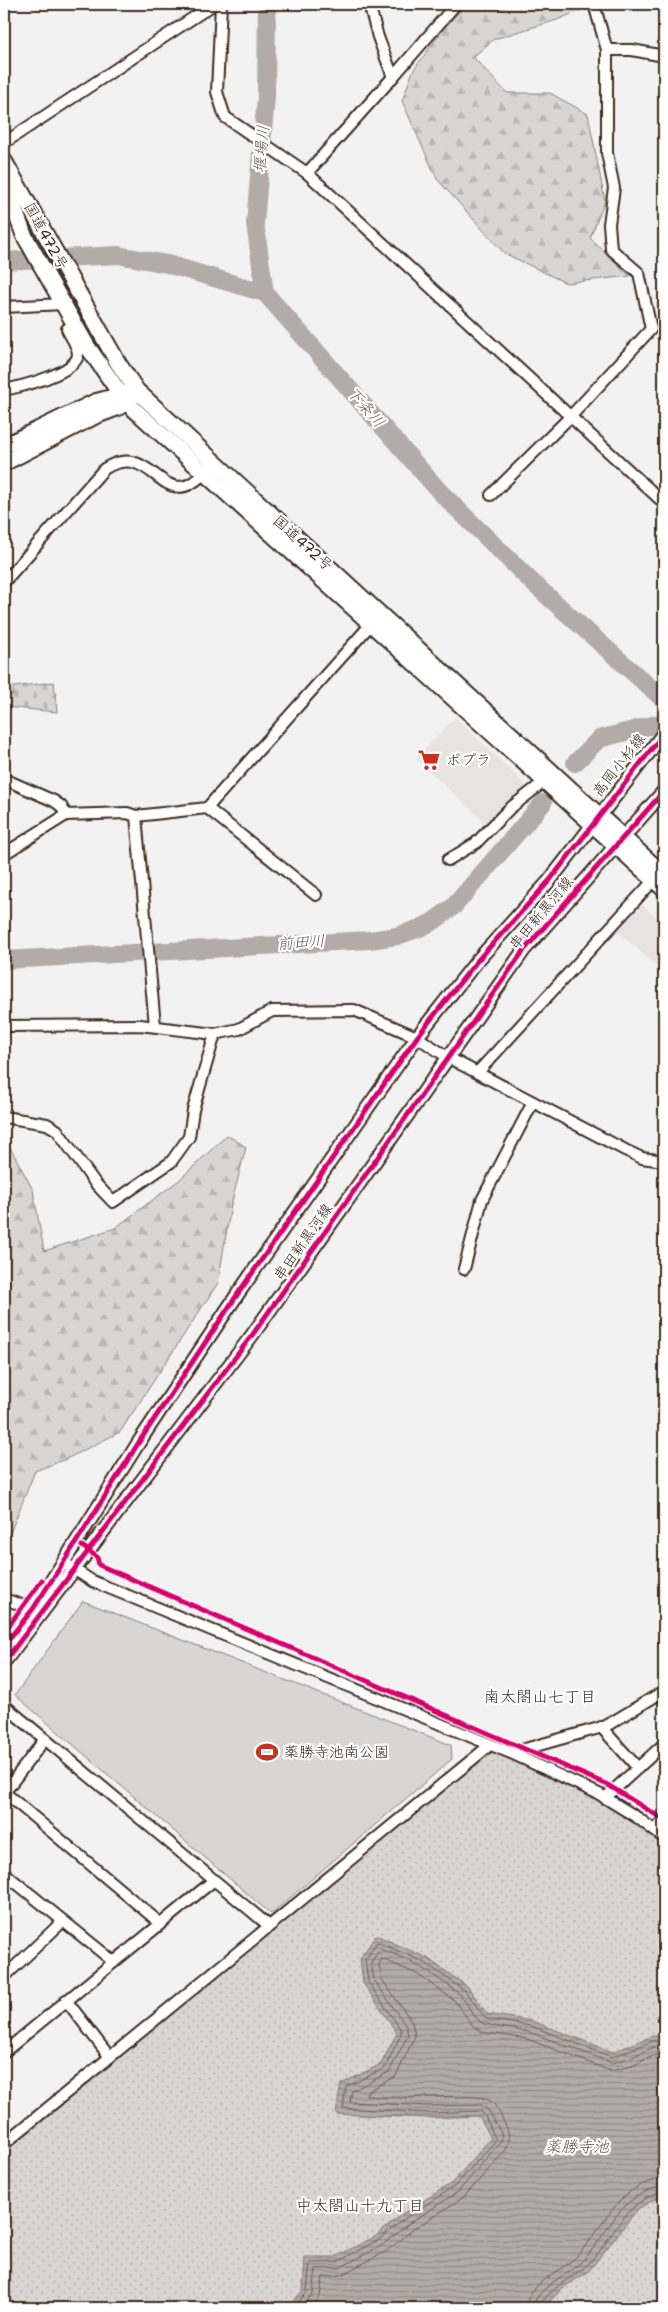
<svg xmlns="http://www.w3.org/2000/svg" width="668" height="2312" font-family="'Shantell Sans','Klee One',sans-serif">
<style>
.built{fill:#e6e3e2}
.forest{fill:url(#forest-firs);stroke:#8a8078}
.cemetery{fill:url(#cemetery-stones);stroke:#8a8078}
.park{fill:url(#park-dots);stroke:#8a8078}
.pitch{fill:#d8d5d2;stroke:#8a8078}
.water{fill:url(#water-rules);stroke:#827770}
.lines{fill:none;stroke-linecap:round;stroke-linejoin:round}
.shore{stroke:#6b5e55;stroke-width:1}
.river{stroke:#b2aba7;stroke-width:18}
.minor-casing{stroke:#3b2a1e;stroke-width:14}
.major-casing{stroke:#3b2a1e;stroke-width:16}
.highway-casing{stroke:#3b2a1e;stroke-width:19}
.minor{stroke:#fff;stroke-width:10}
.major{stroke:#fff;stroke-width:12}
.highway{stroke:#fff;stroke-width:15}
.cycleway-casing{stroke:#fff;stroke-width:8}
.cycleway{stroke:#d6006c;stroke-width:5}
.labels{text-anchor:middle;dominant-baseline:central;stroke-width:4.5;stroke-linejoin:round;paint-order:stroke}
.street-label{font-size:15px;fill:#3b2a1e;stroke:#fff}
.poi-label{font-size:15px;fill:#3b2a1e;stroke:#fff;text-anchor:start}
.water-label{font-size:16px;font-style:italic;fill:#65574e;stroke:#fff}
.neighbourhood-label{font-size:16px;fill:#3b2a1e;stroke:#fff}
</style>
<defs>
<pattern id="forest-firs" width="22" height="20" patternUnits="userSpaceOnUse" patternTransform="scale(1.25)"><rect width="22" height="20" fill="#d8d5d2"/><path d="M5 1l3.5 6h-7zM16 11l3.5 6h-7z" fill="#bab7b4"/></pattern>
<pattern id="cemetery-stones" width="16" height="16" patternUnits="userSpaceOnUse" patternTransform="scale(1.25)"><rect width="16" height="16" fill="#d8d5d2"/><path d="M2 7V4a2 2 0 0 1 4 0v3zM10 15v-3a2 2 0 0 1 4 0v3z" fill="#bab7b4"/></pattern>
<pattern id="park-dots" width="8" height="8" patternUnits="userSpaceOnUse" patternTransform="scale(1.25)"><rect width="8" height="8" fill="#d8d5d2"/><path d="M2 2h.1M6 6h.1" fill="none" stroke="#bab7b4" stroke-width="1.8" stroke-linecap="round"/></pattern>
<pattern id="water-rules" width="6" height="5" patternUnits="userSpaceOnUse" patternTransform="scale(1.25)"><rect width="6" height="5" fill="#b2aba7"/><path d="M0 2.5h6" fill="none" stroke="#928b87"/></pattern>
</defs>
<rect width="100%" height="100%" fill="#f3f2f2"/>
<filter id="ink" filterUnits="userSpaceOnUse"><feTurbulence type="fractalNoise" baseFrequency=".02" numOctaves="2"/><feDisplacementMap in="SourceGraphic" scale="10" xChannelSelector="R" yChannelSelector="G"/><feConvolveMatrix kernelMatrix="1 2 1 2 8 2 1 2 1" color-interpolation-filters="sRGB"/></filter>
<g filter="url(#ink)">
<g class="built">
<path d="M455 717 529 788 487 824 416 759Z"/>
<path d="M639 902 664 925V973L615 929Z"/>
</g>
<g class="forest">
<path d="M467 4H587L588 7 557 20 494 39 473 57 507 93H550L588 114 605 201 590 238 630 276 566 283 504 253 437 179 402 101 413 71 444 28Z"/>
<path d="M227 1135 246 1147 231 1205 218 1283 120 1432 66 1459 35 1471 4 1548V1141L6 1140 33 1190 44 1251 115 1228 178 1181Z"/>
</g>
<path class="cemetery" d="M4 681 8 682 4 694 13 695V687L54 682 57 712 4 707Z"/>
<path class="park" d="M488 1745 595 1792 664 1840V2308H4V2143Z"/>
<path class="pitch" d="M83 1601 451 1745 452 1759 271 1914 15 1695Z"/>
<path class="water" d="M376 1935 427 1958 468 1987 487 2014 532 2021 613 2052 653 2036 664 2037V2198L655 2199 638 2209 588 2272 564 2287 543 2308H288L303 2290 305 2257H335L376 2236 404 2213 452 2183 491 2138 479 2116 428 2118 336 2114 341 2084 381 2064 397 2033 363 1983 360 1959Z"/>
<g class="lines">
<g class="shore">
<path d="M294 2308 307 2291 310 2263 337 2262 378 2240 407 2217 455 2186 496 2140 484 2114 480 2111 428 2113 343 2108 346 2087 385 2068 401 2034V2030L368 1982 365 1960 377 1942 424 1962 465 1991 486 2019 531 2026 612 2057 653 2041 664 2042"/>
<path d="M302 2308 313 2293 316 2269 339 2268 381 2246 411 2222 458 2192 502 2140 501 2133 489 2111 481 2105 428 2106 350 2102 352 2091 389 2072 408 2035 406 2026 374 1980 371 1962 380 1950C399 1952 445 1981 460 1995 469 2004 473 2019 484 2024L529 2032 612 2063 630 2058 654 2047 664 2048"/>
<path d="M312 2308 320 2296 323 2277 341 2275 387 2251 415 2228 464 2197 505 2151C512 2140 509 2132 504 2122 500 2115 497 2105 489 2100 474 2091 393 2103 366 2095L367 2092 396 2076 415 2036 412 2022 381 1978 379 1964 382 1959 417 1974 455 2001 472 2025 482 2032 527 2039 611 2071 632 2066 655 2055 664 2056"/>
<path d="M526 2308C527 2283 560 2272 575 2258 594 2239 606 2213 626 2195 636 2186 651 2180 664 2179"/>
<path d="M533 2308C534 2290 566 2275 579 2264 598 2248 613 2213 633 2199 642 2193 653 2187 664 2187"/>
<path d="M540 2308C541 2296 568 2279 578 2272 610 2252 622 2196 664 2193"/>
</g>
<g class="river">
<path d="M4 261 118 255 167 264 265 293 440 492 534 584 664 700"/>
<path d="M265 293 255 223 266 97 267 4"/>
<path d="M575 763 599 739 664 722"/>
<path d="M4 960 370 940 397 936 420 928 434 921 454 906 543 803"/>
</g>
<g class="minor-casing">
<g id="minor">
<path d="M221 4 217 92 225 117 307 173 664 503"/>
<path d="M607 50H632L664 56"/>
<path d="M393 77 456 4"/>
<path d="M4 143 214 4"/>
<path d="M307 173 393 77 378 37 369 4"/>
<path d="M4 307 63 304"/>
<path d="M4 390C19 387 78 373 78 354 78 346 70 336 67 329L75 325"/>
<path d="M491 495 571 416 651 329 639 273 611 249 609 224 614 188 607 153V50L594 4"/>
<path d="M4 582 104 469C156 437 161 522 208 469"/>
<path d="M4 779 54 801 61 806 66 815 127 813 136 816 207 808 372 623"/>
<path d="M207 808 316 895"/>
<path d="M136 816 155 1026"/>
<path d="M4 854 66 815"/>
<path d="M448 860 476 843 509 809 545 781"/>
<path d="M4 1026 140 1025 215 1034 239 1029 272 1011 354 1010 417 1037 449 1058 625 1150 642 1158 664 1161"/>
<path d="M478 1072 654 880"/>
<path d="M4 1117 47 1124 57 1130 95 1183 113 1202 171 1162 189 1137 193 1110 215 1034"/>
<path d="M464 1269 482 1200 533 1102"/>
<path d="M69 1566 92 1581 511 1753 599 1794 638 1818 664 1838"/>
<path d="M4 1599 33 1609"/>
<path d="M4 1705 268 1925"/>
<path d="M601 1727 638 1768"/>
<path d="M511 1753 606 1726 664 1691"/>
<path d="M4 1792 160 1923"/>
<path d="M4 1793 45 1739"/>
<path d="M605 1798 664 1744"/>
<path d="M654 1830 664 1821"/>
<path d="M4 1873 114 1962"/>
<path d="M4 1888 12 1880"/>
<path d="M4 1977 62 1922"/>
<path d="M66 2000 109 2056"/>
<path d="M4 2052 213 1881"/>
<path d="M4 2144 490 1745"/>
</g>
</g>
<g class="major-casing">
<g id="major">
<path d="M4 1645 33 1609 63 1563 139 1442 237 1295 417 1037 477 961 550 880 664 733"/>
<path d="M4 1662 253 1334 524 950 664 791"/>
</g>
</g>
<g class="highway-casing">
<g id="highway">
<path d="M4 161 118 363 137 391 664 875"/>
<path d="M4 182 24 235 87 346 126 402 664 889"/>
<path d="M4 446 95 402 128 393"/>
<path d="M4 463 95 416 119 407 133 396"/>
</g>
</g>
<use href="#minor" class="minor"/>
<use href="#major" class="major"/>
<use href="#highway" class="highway"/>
<g class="cycleway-casing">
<g id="cycleway">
<path d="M82 1546 97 1557 99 1565 608 1785 664 1820"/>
<path d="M4 1632 42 1580"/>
<path d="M4 1645 33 1609 63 1563 139 1442 237 1295 417 1037 477 961 550 880 664 733"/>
<path d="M4 1662 253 1334 524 950 664 791"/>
</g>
</g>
<use href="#cycleway" class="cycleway"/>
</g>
</g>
<defs>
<g id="supermarket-bare" transform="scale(1.725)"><path d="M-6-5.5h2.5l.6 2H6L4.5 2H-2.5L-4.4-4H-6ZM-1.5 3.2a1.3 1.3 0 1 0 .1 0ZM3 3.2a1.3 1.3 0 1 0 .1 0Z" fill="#c8321e" stroke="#fff" stroke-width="2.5" paint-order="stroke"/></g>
<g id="stadium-bare" transform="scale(1.725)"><path d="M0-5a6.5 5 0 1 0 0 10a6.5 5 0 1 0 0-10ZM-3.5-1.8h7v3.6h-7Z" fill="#c8321e" stroke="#fff" stroke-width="2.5" paint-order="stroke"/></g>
</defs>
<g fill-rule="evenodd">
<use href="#supermarket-bare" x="429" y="760"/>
<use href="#stadium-bare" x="267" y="1752"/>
</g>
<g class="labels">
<g class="street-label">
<text transform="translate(46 236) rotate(61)">国道472号</text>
<text transform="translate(303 543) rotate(42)">国道472号</text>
<text transform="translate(619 765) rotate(-52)">高岡小杉線</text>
<text transform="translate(541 913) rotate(-50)">串田新黒河線</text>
<text transform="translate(303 1242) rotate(-55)">串田新黒河線</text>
</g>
<g class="poi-label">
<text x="446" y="760">ポプラ</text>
<text x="284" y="1752">薬勝寺池南公園</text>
</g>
<g class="water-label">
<text transform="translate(261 149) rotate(-85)">堰場川</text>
<text transform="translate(366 407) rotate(49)">下条川</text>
<text transform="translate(301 942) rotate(-4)">前田川</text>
<text x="577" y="2146">薬勝寺池</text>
</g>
<g class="neighbourhood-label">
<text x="540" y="1696">南太閤山七丁目</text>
<text x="360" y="2205">中太閤山十九丁目</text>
</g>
</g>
<rect width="668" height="2312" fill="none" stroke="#fff" stroke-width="20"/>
<rect x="10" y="10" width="648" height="2292" fill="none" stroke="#3b2a1e" stroke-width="2" filter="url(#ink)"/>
</svg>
